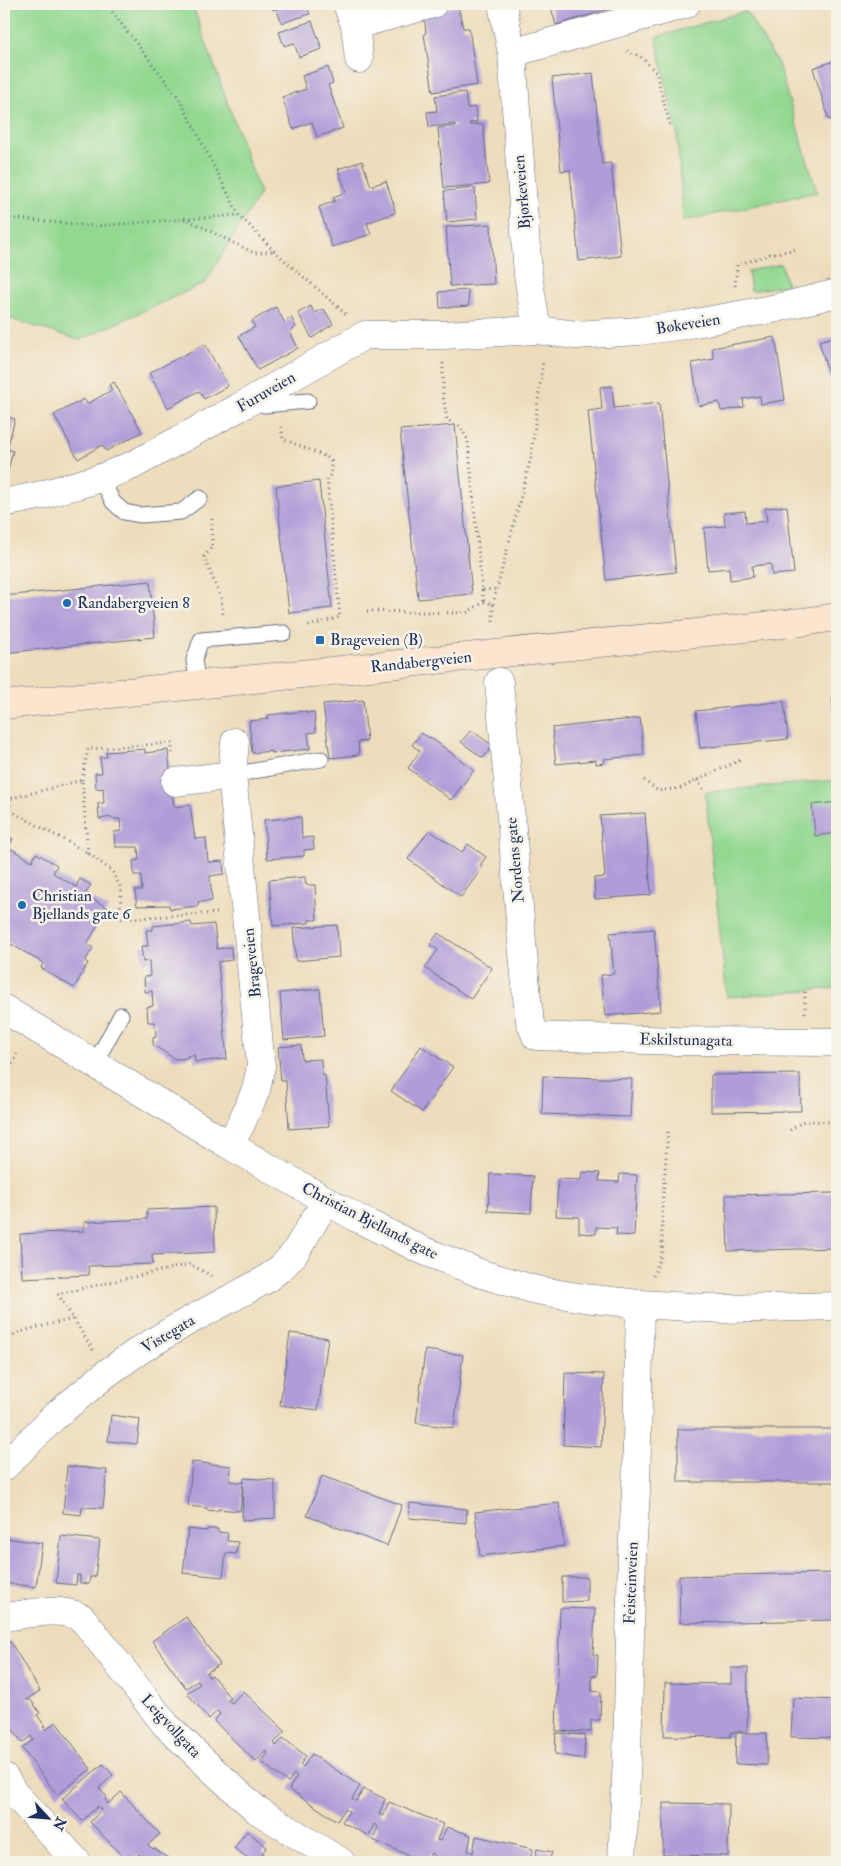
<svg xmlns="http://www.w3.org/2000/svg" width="841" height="1866" font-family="'IM FELL Double Pica',serif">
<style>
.green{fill:#93d891;stroke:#578478}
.building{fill:#af9cd8}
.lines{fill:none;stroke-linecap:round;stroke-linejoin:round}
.lane-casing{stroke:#656c7f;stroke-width:17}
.street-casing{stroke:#656c7f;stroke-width:29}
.secondary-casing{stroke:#656c7f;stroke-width:29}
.path{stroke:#656c7f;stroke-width:3;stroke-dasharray:1 4;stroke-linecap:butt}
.lane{stroke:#fff;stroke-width:15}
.street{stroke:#fff;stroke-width:28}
.secondary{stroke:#fbe5cf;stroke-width:28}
.poi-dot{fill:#1f6fb2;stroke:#f7f3e8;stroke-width:2}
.labels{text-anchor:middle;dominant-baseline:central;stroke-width:5;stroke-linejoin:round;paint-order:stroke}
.street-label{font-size:16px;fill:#1b2f5e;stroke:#f7f3e8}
.poi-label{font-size:16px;fill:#1b2f5e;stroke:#f7f3e8;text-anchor:start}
</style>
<rect width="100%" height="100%" fill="#f7f3e8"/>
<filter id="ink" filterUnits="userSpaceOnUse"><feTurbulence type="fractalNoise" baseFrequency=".02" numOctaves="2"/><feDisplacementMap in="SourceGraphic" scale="10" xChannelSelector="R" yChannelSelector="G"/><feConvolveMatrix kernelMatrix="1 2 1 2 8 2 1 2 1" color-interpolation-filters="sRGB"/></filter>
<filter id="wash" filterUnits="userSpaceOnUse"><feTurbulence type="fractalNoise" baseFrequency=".0096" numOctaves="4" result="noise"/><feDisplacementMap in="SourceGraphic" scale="20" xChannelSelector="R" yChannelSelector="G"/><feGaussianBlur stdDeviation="1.12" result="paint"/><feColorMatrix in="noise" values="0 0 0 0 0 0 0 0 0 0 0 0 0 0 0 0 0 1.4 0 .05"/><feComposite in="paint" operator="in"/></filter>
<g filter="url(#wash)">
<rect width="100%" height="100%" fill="#eeddbc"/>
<g class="green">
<path d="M4 4H192L260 193 205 283 80 340 4 317Z"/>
<path d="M746 11 778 64 817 192 683 221 677 133 656 37Z"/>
<path d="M781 264 787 285 751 291 748 271Z"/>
<path d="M837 780V988L727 997 705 792Z"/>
</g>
<g id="blocks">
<g class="building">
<path d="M271 4H306L310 14 282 23 276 8 273 10Z"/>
<path d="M550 4H626L556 25Z"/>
<path d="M458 6 463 28H469L477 85 433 92 424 34 426 33 424 13Z"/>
<path d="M312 21 322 49 299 57 294 43 284 46 279 32Z"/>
<path d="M837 60V118L829 120 813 68Z"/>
<path d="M328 67 333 83 328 85 343 128 317 137 312 122 293 129 282 97 306 89 302 76Z"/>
<path d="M593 73 602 164 611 163 621 256 579 261 570 170 561 171 552 78Z"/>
<path d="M465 92 467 108 475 107 477 122 469 123 470 125 483 124 489 184 444 188 438 128 455 126V124L429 127 427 112 437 111 435 96Z"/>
<path d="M362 161 371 186 386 181 394 205 395 213 367 223 371 234 332 247 319 207 335 201 333 197 346 192 338 169Z"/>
<path d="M475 188 477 219 447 222 444 191Z"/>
<path d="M491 224 494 284 450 286 446 227Z"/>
<path d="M468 290 469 306 440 308 439 292Z"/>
<path d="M311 306 314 313 324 309 333 324 312 338 298 313Z"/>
<path d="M276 307 285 323 291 317 296 327 290 332 298 348 258 370 239 336 255 327 252 321Z"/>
<path d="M837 336V386L832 387 819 341Z"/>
<path d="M775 337 785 400 761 404 760 396 743 399 744 407 721 411 719 402 699 406 692 363 714 359 712 348Z"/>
<path d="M205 344 228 386 204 399 199 391 168 408 149 373Z"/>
<path d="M114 382 142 432 106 451 102 445 78 459 54 415 84 399 87 404 112 390 109 385Z"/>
<path d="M612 386 614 408 659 403 676 572 606 580 588 411 602 409 600 387Z"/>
<path d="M4 416 15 419 7 449 13 451 7 474H4Z"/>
<path d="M455 425 472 594 418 599 400 430Z"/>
<path d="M319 481 332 608 289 613 276 486Z"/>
<path d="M787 506 794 573 772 575 771 564 752 566 753 577 730 580 729 568 708 570 704 528 725 526 724 513 745 511 746 523 767 521 765 508Z"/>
<path d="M150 581 155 637 4 653V596Z"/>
<path d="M837 696V737H836L832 697Z"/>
<path d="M363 700 367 741 358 742 359 755 330 758 323 704Z"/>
<path d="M784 701 788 739 700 748 696 711Z"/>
<path d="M306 711V713L314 712 316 732 308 733 310 749 272 753V751L252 753 249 721 268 719V715Z"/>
<path d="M640 718 644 755 604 759 605 763 596 764V760L556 764 552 728Z"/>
<path d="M471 730 493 746 483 758 461 742Z"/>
<path d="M421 733 430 738V737L474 770 451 800 408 768 420 751 412 745Z"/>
<path d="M145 749V753L168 750 174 807 190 805 195 839 206 838 208 862 223 861 224 874 210 876 212 901 198 902V906L170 909 169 905 137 906 135 890H142L141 875H134L133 861 139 860 138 847H115L114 832 121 831 120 819H112V817L99 819 98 803H104L103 788 96 789 95 773H102L100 757H107L106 752Z"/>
<path d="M837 802V833L815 836 812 805Z"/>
<path d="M645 813 651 895 595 899 594 878 605 877 600 816Z"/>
<path d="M301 817 302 838 313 837 314 849 304 850V856L267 859 264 820Z"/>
<path d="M429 830 462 852 468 844 486 857 480 865 483 867 461 897 408 859Z"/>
<path d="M4 834 13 839 8 847 32 861 36 853 57 865 53 873 76 887 80 879 91 885 86 893 88 894 87 896 108 908 87 944 93 948 85 961 88 963 74 988 41 968 43 963 4 940Z"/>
<path d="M305 877 306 885H315L317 920H309V923L273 926 269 880Z"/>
<path d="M191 922 192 926 214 924 217 949 231 947 232 960 218 962 227 1059 195 1062 194 1055 187 1056 188 1058 175 1059 153 1045V1038L156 1037 155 1022H148L147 1007 153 1006 152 991 145 992 144 977 150 976 149 961 143 962 141 946H148L146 930H153V926Z"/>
<path d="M337 925 339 957 296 961 293 928Z"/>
<path d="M654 929 661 1011 605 1016 601 975 614 974 610 933Z"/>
<path d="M438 933 492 968 471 999 425 968 438 950 430 945Z"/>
<path d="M320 989 324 1036 284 1040 280 993Z"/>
<path d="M301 1045 302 1060 321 1059 322 1075H325L329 1126 289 1129 286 1081H281L278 1047Z"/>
<path d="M421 1046 453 1067 422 1112 391 1091Z"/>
<path d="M800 1074 801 1111 711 1112V1075Z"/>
<path d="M543 1076 632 1079 630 1117 542 1114Z"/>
<path d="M582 1172 600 1173 599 1181 619 1182 620 1174 637 1175 634 1236 616 1235 617 1228 596 1227V1234L579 1233V1217L556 1216 558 1179 581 1180Z"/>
<path d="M490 1174 533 1176 531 1213 488 1211Z"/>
<path d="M834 1193H837V1248L728 1251 726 1195Z"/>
<path d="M214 1207 215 1252 152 1255 153 1264 88 1266 89 1275 22 1278 20 1234 84 1231V1222L147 1219V1210Z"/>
<path d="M290 1333 328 1338 318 1410 280 1405Z"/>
<path d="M425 1350 463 1355 454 1428 416 1423Z"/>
<path d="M565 1373 604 1374 601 1447 563 1445Z"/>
<path d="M111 1415 140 1419 137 1444 108 1441Z"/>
<rect x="678" y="1429" width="159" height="53"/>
<path d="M192 1462 231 1466 230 1481 243 1483 244 1478 275 1480V1518L242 1520 243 1485 240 1511 218 1509 217 1511 206 1510 207 1508 188 1506Z"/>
<path d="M67 1466 107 1470 103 1508 82 1507 81 1515 63 1513Z"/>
<path d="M322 1476 402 1505 387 1546 307 1516Z"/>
<path d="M410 1503 467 1509 466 1523 409 1518Z"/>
<path d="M559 1503 564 1546 480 1556 475 1512Z"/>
<path d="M188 1529 207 1531V1529H218V1532L228 1533 227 1541 238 1542 236 1554 226 1553 223 1577 183 1573Z"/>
<path d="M61 1536 100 1540 95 1577H90L89 1584 80 1583V1575H77L76 1585 56 1583Z"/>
<path d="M4 1538 42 1543 36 1587 4 1583Z"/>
<path d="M837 1573V1620L680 1623 679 1576Z"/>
<path d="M562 1577H587V1601L562 1602Z"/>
<path d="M560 1608 595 1609 593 1655H598L597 1676 592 1675V1691L601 1692 600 1720H591V1732L556 1731Z"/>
<path d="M186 1617 220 1664 206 1673 209 1677 212 1675 230 1698 228 1700 232 1703 243 1691 285 1731 274 1743 276 1746 283 1738 306 1756 300 1765 303 1767 312 1754 360 1786 352 1799 356 1801 364 1789 385 1799 379 1814 383 1816 389 1802 443 1824 437 1840 440 1841 447 1827 471 1835 468 1851 473 1853 476 1836 533 1849 529 1862H431L434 1855 431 1853 427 1862H424L373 1840 378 1827 374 1824 369 1836 342 1822 349 1811 345 1809 337 1821 289 1789 297 1776 294 1774 288 1782 275 1773 261 1761 268 1754 266 1751 256 1762 214 1721 220 1714 217 1711 209 1719 187 1693 200 1684 198 1680 186 1688 152 1641Z"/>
<path d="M10 1641 40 1691 27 1699 28 1701 30 1699 40 1713 37 1715 45 1726 43 1727 46 1730 56 1722 91 1769 57 1795 22 1748 33 1740 31 1736 22 1743 4 1717V1645Z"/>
<path d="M731 1668H748L747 1732H731V1737L664 1736 665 1683 731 1684Z"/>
<path d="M793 1698 837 1700V1738L791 1737Z"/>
<path d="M556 1733 585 1735 584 1759 555 1754Z"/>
<path d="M736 1733H767V1765L735 1764Z"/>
<path d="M103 1764 113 1775 99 1788 107 1797 105 1799 108 1804 121 1792 160 1834 148 1845 153 1849 154 1848 173 1862H137L142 1857 139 1854 128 1862 90 1822 101 1810 98 1806 82 1821 62 1799Z"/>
<path d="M663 1803 729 1804 728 1856 663 1855Z"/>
<path d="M247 1831 267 1847 262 1853 273 1862H253L234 1848Z"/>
<path d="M537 1849 552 1852 549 1862H534Z"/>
</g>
</g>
</g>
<g filter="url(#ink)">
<use href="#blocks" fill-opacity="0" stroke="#656c7f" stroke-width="1"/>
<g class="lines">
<g class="lane-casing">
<g id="lane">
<path d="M267 393 264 405 308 401"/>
<path d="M101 478 113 502 124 512 140 515 181 512 200 498"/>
<path d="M198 685 194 660 201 640 284 633"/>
<path d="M232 775 321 759"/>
<path d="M95 1063 121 1015"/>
</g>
</g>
<g class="street-casing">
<g id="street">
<path d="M347 4 355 25 359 59"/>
<path d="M502 4 512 53 528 275 537 330"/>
<path d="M355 25 433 4"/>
<path d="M512 53 686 4"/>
<path d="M4 503 42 495 101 478 133 465 238 408 365 335H443L537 330 576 335 639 331 684 325 734 316 777 308 837 293"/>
<path d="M499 682 527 998 530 1021 536 1036 675 1041 837 1042"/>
<path d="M175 782 232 775"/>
<path d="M4 1009 229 1145 357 1218 422 1250 482 1274 536 1290 584 1298 640 1304 723 1309 837 1306"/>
<path d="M229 1145 240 1126 256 1090 261 1066 232 775 235 742"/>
<path d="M4 1467 54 1417 107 1373 140 1350 183 1324 265 1280 282 1267 294 1254 326 1201"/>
<path d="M4 1617C29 1614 58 1606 82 1618L166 1725 214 1771 257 1810 341 1862"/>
<path d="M4 1777 14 1793 77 1862"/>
<path d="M622 1862 627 1757 632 1554 636 1491 640 1304"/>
</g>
</g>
<g class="secondary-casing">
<path id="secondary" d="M4 705 802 622 837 617"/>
</g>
<g class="path">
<path d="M106 4 179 98 239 215 274 251 346 314"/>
<path d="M627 51 640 56 656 72 670 126"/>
<path d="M4 205 9 218 95 226 239 215"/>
<path d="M184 218 254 253 274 251"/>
<path d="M735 286 737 265 771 254 798 249"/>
<path d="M443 363V396L447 420 460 426 468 440 482 590 498 589"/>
<path d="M281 427 283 439 327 457 331 461V474L327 480 340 617 305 627"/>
<path d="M212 519V547L204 557 221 598 223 615"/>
<path d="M482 590 484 602"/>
<path d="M493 604 531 457 543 360"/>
<path d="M367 611 466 613 484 602 493 604V624"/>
<path d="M82 780 88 749 172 743V753"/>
<path d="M644 780 658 791 681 788 740 760"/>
<path d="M697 780 705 792"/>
<path d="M88 853 82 780 9 799 11 811 88 853 112 871 121 888 120 919 218 913"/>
<path d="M805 1013V991"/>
<path d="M4 1082 18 1050"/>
<path d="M790 1130 804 1121 837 1122"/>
<path d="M653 1276 662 1254V1208L668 1132"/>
<path d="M4 1338 30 1329 73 1319"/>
<path d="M93 1350 58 1294 190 1264 212 1276"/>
</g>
<use href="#lane" class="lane"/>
<use href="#street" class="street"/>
<use href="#secondary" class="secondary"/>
</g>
</g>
<g class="poi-dot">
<circle cx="67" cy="603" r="5"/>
<rect x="315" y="635" width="10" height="10" rx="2.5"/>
<circle cx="22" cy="905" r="5"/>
</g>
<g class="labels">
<g class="street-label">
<text transform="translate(522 192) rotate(-95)">Bjørkeveien</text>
<text transform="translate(688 324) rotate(-9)">Bøkeveien</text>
<text transform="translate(266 392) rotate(-30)">Furuveien</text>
<text transform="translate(421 662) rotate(-6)">Randabergveien</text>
<text transform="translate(515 860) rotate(-95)">Nordens gate</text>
<text transform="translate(252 963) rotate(-96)">Brageveien</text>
<text transform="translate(686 1040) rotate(1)">Eskilstunagata</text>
<text transform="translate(370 1221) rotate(27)">Christian Bjellands gate</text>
<text transform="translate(168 1334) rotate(-31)">Vistegata</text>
<text transform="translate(631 1583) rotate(-88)">Feisteinveien</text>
<text transform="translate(171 1726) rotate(47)">Leigvollgata</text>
</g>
<g class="poi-label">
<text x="77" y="603">Randabergveien 8</text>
<text x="330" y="640">Brageveien (B)</text>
<text x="32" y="896">Christian<tspan x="32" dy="18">Bjellands gate 6</tspan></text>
</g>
</g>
<rect width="841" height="1866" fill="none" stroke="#f7f3e8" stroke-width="20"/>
<g transform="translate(48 1818) rotate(116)" stroke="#f7f3e8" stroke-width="4" paint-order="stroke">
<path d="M0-4L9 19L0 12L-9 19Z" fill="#1b2f5e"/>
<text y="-8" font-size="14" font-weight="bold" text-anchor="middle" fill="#1b2f5e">N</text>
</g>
</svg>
